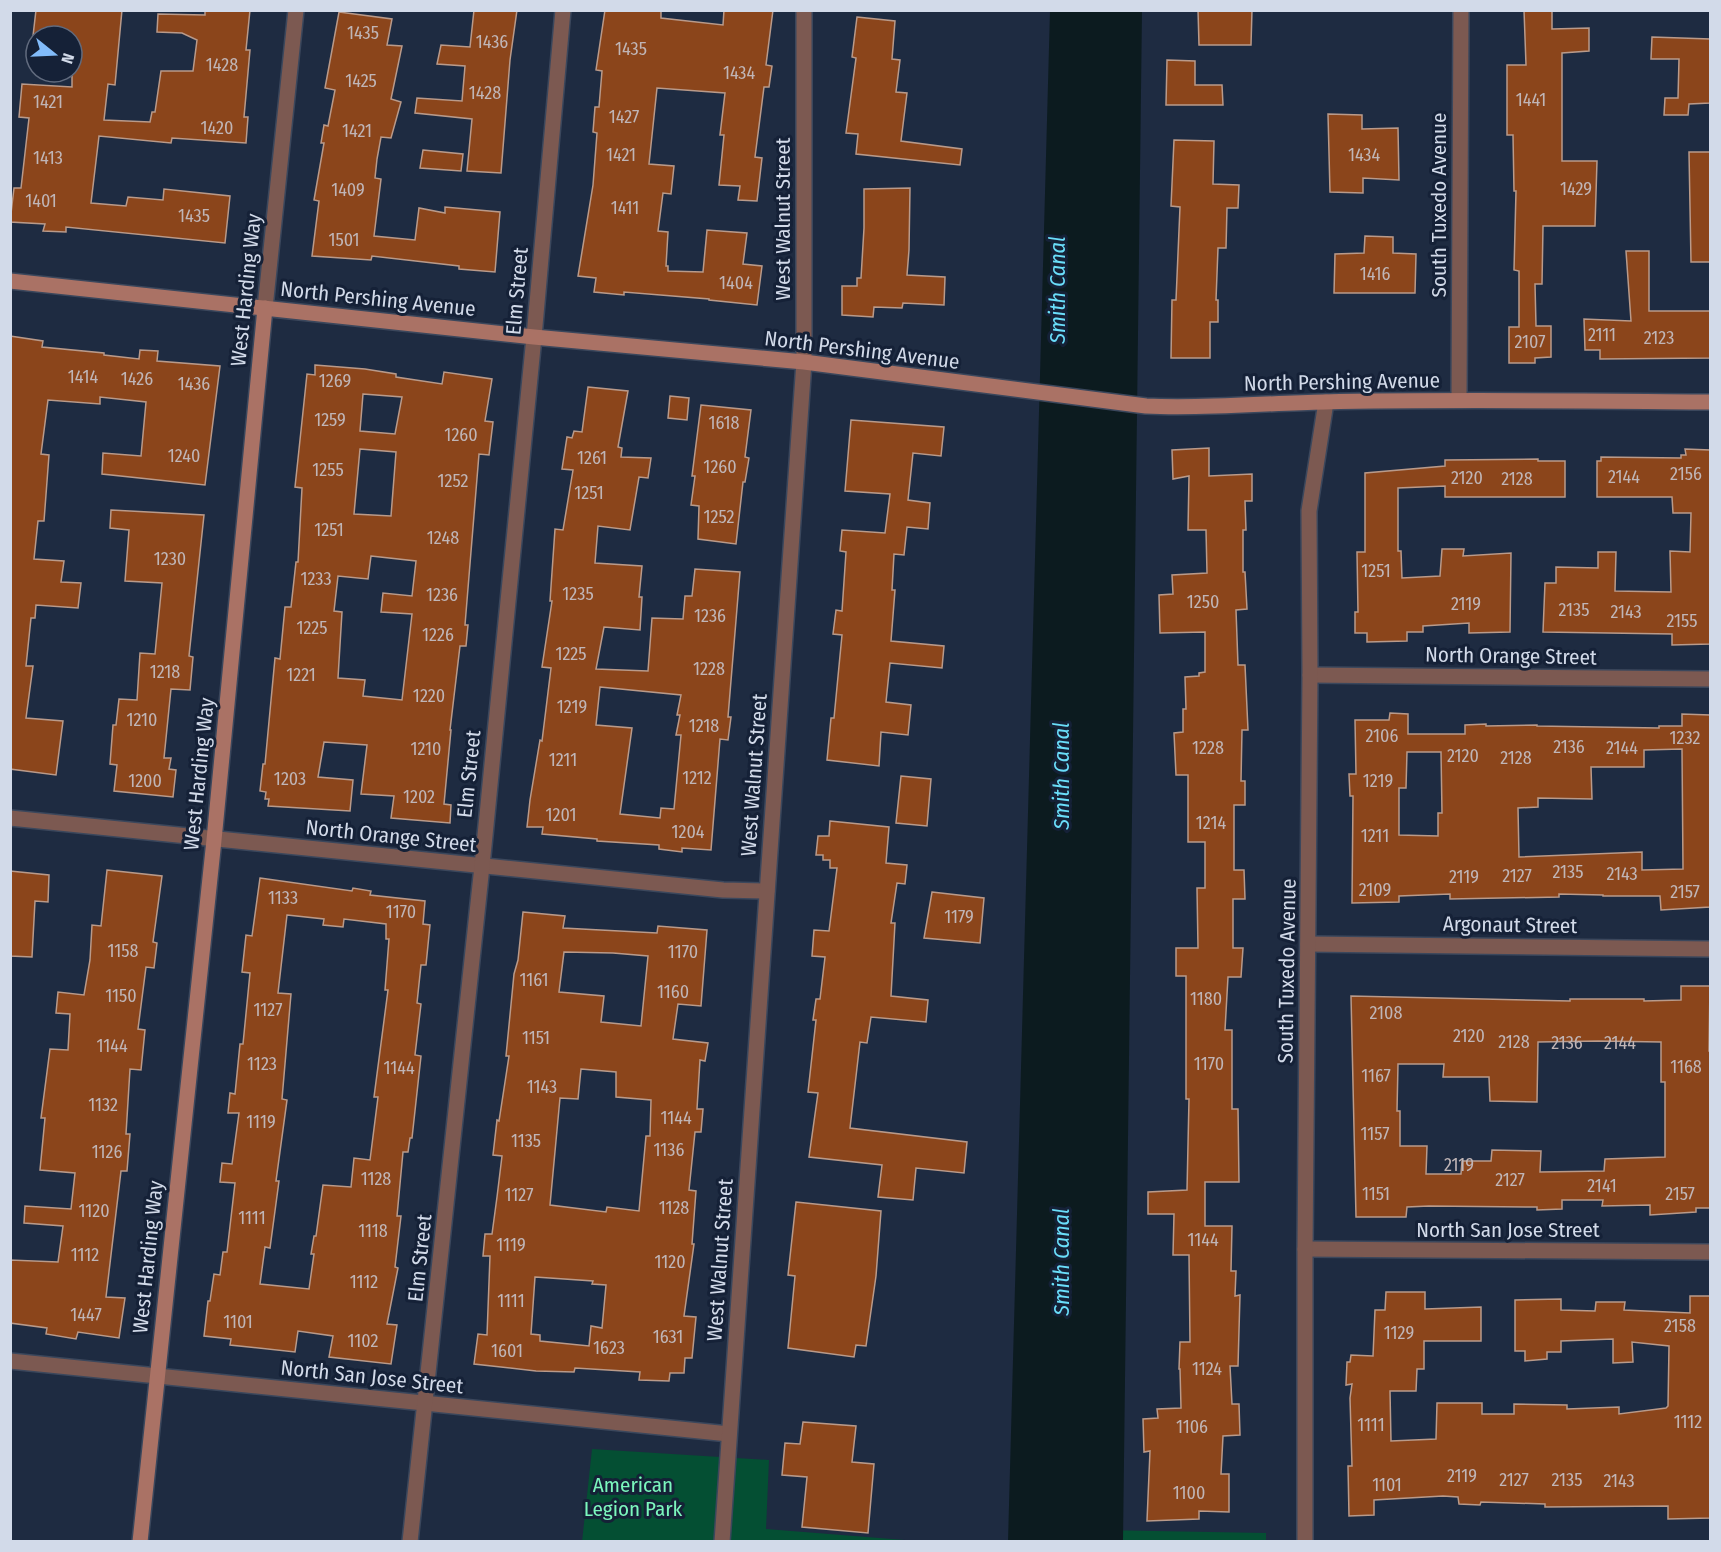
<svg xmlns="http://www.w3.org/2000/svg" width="1721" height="1552" font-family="'Fira Sans Condensed',sans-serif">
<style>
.green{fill:#044f33}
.water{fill:#0c1b1f}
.building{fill:#8b451b;stroke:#b99a8a;stroke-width:1.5;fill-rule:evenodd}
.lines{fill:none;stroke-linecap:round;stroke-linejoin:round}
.street-casing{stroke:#3b475c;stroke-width:18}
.secondary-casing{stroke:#3b475c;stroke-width:18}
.street{stroke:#7c5951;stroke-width:15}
.secondary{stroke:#aa7265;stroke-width:15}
.labels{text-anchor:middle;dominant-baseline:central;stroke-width:6;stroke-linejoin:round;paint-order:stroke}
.number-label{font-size:18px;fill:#c0b5b6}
.street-label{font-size:21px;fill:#d2dae9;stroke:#152137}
.park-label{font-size:21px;fill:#7bf7bd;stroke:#152137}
.water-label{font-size:22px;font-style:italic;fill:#6adefa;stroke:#152137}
</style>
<rect width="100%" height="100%" fill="#1e2b41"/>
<g class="green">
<path d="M592 1449 769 1460 766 1529 917 1541 582 1542Z"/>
<path d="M1099 1530 1266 1533V1542H1053Z"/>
</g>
<path class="water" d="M1050 11H1142L1123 1541 1008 1542Z"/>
<g class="building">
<path d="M36 10H122L115 85 108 84 104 120 150 122 152 112H155L161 71H193L197 40 182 33 157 32 158 14 205 15V10H250L246 50H250L244 117H248L246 143 172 138 171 143 99 136 91 203 126 206 128 197 163 200 164 189 230 196 225 243 66 227V232L43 231 45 224 10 222 14 188H21L29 118 19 117 22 84 72 87V36H33Z"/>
<path d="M474 10H517L510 60 501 173 467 171 472 119 415 113 417 98 462 101 465 66 437 64 441 45 470 47Z"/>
<path d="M605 10H661V18L723 25 724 10H773L766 65 772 66 769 87H764L755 157 762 158 757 201 738 200 740 186 719 185 724 135H720L725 93 657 88 649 164 674 166 671 194 663 193 658 231 668 232 666 266H668V271L703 272 707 230 747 233 743 264 762 266 757 305 709 300V299L624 292V295L594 292 596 278 578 276 593 185 597 133 593 132 595 107H599L602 71 596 70Z"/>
<path d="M1198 10H1252L1251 45H1199Z"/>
<path d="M1524 10H1552V29L1589 28V51L1562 53V161H1597L1595 226H1543L1542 284H1535L1536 326H1551V357L1535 358V363H1509V327H1519V271L1514 270 1516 191H1514L1513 135H1507V65H1526Z"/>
<path d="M339 12 392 19 387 45 402 46 391 99 401 102 391 138 381 137 377 159 375 178 381 179 374 236 415 240 419 208 445 213V207L500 212 495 272 459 269V266L372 256 371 260 312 256 319 201 314 200 324 143H321L324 125 328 126 335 90 325 88Z"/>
<path d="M857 17 895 21 892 59 900 60 896 92 907 93 901 141 962 149 960 165 856 154 858 134 846 133 856 58 852 57Z"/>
<path d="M1652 37 1710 39V103L1689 104 1688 115H1664L1665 98H1678L1679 59H1651Z"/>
<path d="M1167 60 1195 61V85H1222L1223 105H1166Z"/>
<path d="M1328 114 1362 115V129L1398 128 1399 180 1363 178V193L1330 192Z"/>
<path d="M1174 140 1214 141 1213 184 1239 185 1238 208H1227L1226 248H1218L1216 300H1218V322H1210V358H1171L1172 300H1176L1180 207 1171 206Z"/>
<path d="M423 150 463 154 461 171 420 168Z"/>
<path d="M1689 152H1710V262H1691Z"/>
<path d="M910 188 909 250 907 275 945 277 944 305 903 303 902 308 874 307 873 317 842 315V286H857V278H861L864 228V189Z"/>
<path d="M1365 236 1393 237V253L1416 254 1415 293H1334L1335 254 1364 253Z"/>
<path d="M1626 251H1649V311H1710V358L1600 359V350H1585L1584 319 1631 321Z"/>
<path d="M10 336 43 341 42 347 104 353V355L139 359 140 350 158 351 157 361 220 366 205 485 102 474 103 453 141 456 146 402 100 397V404L48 400 41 454 49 455 44 521H38L34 559 64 561 61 582 81 583 78 608 36 605 35 618H31L26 666H33L26 718 63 721 56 775 10 769Z"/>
<path d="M315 365 365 369 396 374V377L442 384 444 372 492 379 485 421 493 422 489 455 479 454 465 625H468L466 646H460L450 730H451L444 804 451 805 450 823 391 818 394 796 361 794 367 745 324 742 318 777 353 780 350 811 268 806 269 799H265L266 792 260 791 263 764H265L275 658 280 659 285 607H291L296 562H298L302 488 295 487 307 374 315 375ZM363 394 402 397 395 434 360 431ZM360 449 396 452 391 516 354 514ZM371 556 416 561 412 596 383 593 381 612 412 614 402 700 363 696 365 680 338 678 342 612 334 611 338 576 368 579Z"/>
<path d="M588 387 628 391 618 447 622 448 621 457 651 458 648 478 639 477 630 530 598 526 595 563 642 566 639 597H642L640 630 604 627 596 669 648 671 652 618 683 619 685 596H692L695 569 740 572 728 717H731L728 740 720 739 711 850 682 848V852L659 849V845L597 841V839L542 834 543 827H527L530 800 540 740 542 741 551 668 542 667 552 601H550L555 529 563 530 573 470 562 469 567 437 572 438 574 431 582 432ZM600 687 681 695 677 715H680L676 735H681L674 809 661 808 660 818 620 814 632 728 596 725Z"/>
<path d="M670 396 689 398 687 420 668 418Z"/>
<path d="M701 405 751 410 745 457 749 458 745 482H743L736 544 698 539 699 506 691 505 695 476H692Z"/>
<path d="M851 420 944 427 941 456 913 453 908 500 930 503 928 529 907 527 904 555 894 554 892 590H895L891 641 944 646 942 668 890 663 886 702 911 705 908 735 881 732 879 766 827 760 831 718H834L842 635 833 634 836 610 842 611 846 552 840 551 842 530 885 533 890 494 845 491Z"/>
<path d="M1209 448V476L1252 474V501H1245L1246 530H1243V572H1245L1247 609 1236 610 1238 665H1245L1248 730H1242L1241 781H1245V805H1234V870H1244L1245 899H1233V948H1243L1241 977H1228L1225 1030H1232V1109H1238L1239 1182H1205V1226H1232L1231 1271H1236L1235 1296 1240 1295 1238 1366H1230L1232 1404H1239L1240 1435 1223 1436 1221 1474H1229V1512L1199 1511V1519L1147 1521 1150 1451 1144 1452 1143 1419 1158 1418 1157 1409 1181 1408 1180 1369H1179L1180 1342H1190L1189 1255H1173L1174 1214H1148V1192L1187 1190 1189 1099H1186V976H1176V948H1198L1197 888H1205V842H1188V775H1176L1174 733 1183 732V709H1186L1185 677 1199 676V673L1205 672V632L1160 633 1159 595 1173 594 1172 575 1207 573 1206 530H1188L1189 476 1173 479 1172 450Z"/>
<path d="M1685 449 1710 450V644L1672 645V634L1543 632 1545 583H1556V567L1598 568V552H1616L1615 591 1671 592 1670 551 1690 552 1691 513H1673L1672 497H1597V461H1601V457L1681 458V455H1686Z"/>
<path d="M1538 459V461H1565V497H1445V486L1398 488V551H1401L1402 578 1440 576 1442 549H1464L1463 556 1511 553 1510 632 1469 633V623L1423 626V632H1407V641L1367 642V633H1355V612H1358L1357 552H1365V473L1445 466V460Z"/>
<path d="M111 510 204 515 189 656 193 657 190 690 171 689 164 758H171L169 769 176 770 173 797 114 791 117 765 110 764 113 725H116L119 699 137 700 140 653 155 654 162 583 125 581 129 530 110 528Z"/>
<path d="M1390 713 1408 714V734H1465V725L1486 724V726L1537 725V726L1659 728V726H1682V714L1710 715V907L1661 910 1660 896H1603V895L1559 894V897L1450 899V894L1399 896V902L1352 903 1353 796H1350L1349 774H1356L1355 720H1389ZM1682 749 1683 869 1642 870V852L1519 857 1518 808 1538 807V798L1592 799 1591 767H1644V750ZM1407 752H1441L1442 813H1438V836L1399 835V788H1406Z"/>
<path d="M901 776 931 779 927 826 896 823Z"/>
<path d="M830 821 889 827 886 863 907 865 905 884 897 883 891 923H895L891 996 928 1000 926 1022 871 1017 867 1043 860 1042 850 1128 967 1142 964 1173 916 1168 913 1200 878 1197 882 1165 809 1157 818 1093 808 1092 816 1020H813L816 999H820L825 957 812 956 814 930 829 931 837 868H830V860H823V855H816L818 836H829Z"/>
<path d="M107 870 162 876 153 942 157 943 154 968 146 967 138 1029 145 1030 141 1070 130 1069 126 1134H130L127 1171H121L106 1297 125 1298 119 1338 78 1332 76 1339 46 1334 47 1328 10 1323V1260L58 1262 63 1226 24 1223 25 1206 71 1209 75 1173 40 1170 45 1118H41L50 1049 68 1050 70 1014 56 1013 58 992 84 995 90 960 92 925 101 926Z"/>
<path d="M10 871 49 875 48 902 35 901 32 957 10 956Z"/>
<path d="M260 878 352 891 353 888 371 891 370 895 425 901 423 924 430 925 426 965H421L417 1003 421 1004 415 1055 421 1056 412 1138H410L408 1152H403L397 1216H401L395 1267 398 1268 387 1324 397 1325 391 1364 329 1357 333 1336 298 1331 295 1352 230 1345 231 1339 204 1336 208 1301H210L214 1274 220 1275 223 1252H227L235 1183 220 1182 222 1163 232 1164 239 1113H228L230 1093 235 1094 240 1044H243L250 973 242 972 246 935 252 936ZM287 915 324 919 323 925 343 927 344 919 386 924V939H389L385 990H388L374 1097H378L370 1160 354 1158 351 1187 323 1185 316 1236H314L311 1254H314L309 1289 260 1284 265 1247 270 1248 279 1181H276L287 1100 282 1099 291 994 278 993Z"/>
<path d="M932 892 984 898 980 943 924 938Z"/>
<path d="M523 912 565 916 563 928 657 933 658 926 707 930 701 1006 678 1004 673 1039 708 1043 705 1061 700 1060 697 1109H703L701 1132H695L689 1190 696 1191 692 1244H694L684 1316 696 1317 692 1358H685L684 1373H670L669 1381 639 1380 640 1372 575 1368 574 1372 536 1371 474 1364 478 1334 487 1335 490 1256H483L485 1234H492L497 1197 502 1156 493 1155 497 1120 499 1121 509 1056H506L514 974 518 960ZM564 952 613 953 648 956 641 1026 601 1022 604 996 559 992ZM581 1069 616 1072V1097L651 1100 650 1136H646L639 1211 607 1207 606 1212 550 1205 560 1098 578 1099ZM535 1277 593 1281 592 1284 606 1285 602 1328 591 1326 589 1346 540 1341V1335L531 1334Z"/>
<path d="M1681 986H1710L1709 1051H1710V1208H1696V1212L1650 1215V1205L1602 1206 1603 1200H1562V1209L1537 1210V1207L1429 1206 1407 1207 1406 1217H1356L1351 996 1570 1001V999H1644V1001L1681 1000ZM1598 1041 1661 1042V1082H1665V1157L1605 1159 1604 1171 1540 1172 1541 1151 1492 1150 1491 1161H1462L1461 1174H1426L1427 1146H1400V1111H1397L1398 1064H1444L1443 1077H1489L1490 1101 1537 1102 1538 1042Z"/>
<path d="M796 1202 881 1211 876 1276 866 1346 856 1345 854 1357 788 1348 795 1276 788 1275Z"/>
<path d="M1386 1292H1425V1309L1481 1307V1341H1424V1369H1417L1416 1391H1390L1391 1441 1436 1439 1437 1403H1482V1414H1514V1404L1567 1405V1409L1619 1407V1414L1666 1408 1668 1406 1669 1346 1632 1342 1633 1362 1613 1363V1339L1561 1341V1352H1547V1359L1525 1361V1351H1515V1300L1561 1299V1310L1595 1311 1596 1302H1625L1624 1310 1690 1313V1296H1710V1518L1668 1519V1506L1545 1507V1504L1481 1502 1480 1505 1459 1504 1458 1497 1443 1496 1374 1500V1515L1349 1516 1348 1466H1352L1350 1398 1352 1384 1346 1385 1347 1362H1350L1351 1355 1373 1356 1375 1310H1385Z"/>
<path d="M803 1422 856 1426 852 1462 874 1464 868 1533 802 1527 807 1477 782 1475 785 1443 800 1444Z"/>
</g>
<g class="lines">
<g class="street-casing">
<g id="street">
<path d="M265 308 296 10"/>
<path d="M1459 400 1461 10"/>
<path d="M1310 675 1710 679"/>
<path d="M10 818 723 890 767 891"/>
<path d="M1308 944 1710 949"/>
<path d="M1305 1249 1710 1252"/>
<path d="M10 1361 729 1434"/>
<path d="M410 1542 482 866 534 337 563 10"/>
<path d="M722 1542 804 362V10"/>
<path d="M1305 1542V1249L1310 675 1309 511 1326 402"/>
</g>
</g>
<g class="secondary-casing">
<g id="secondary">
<path d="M10 281 534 337 804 362 1146 406C1206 409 1264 403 1324 402 1452 399 1582 401 1710 402"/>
<path d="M140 1542 214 840 265 308"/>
</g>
</g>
<use href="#street" class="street"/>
<use href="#secondary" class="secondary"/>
</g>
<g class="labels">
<g class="number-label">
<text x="363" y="33">1435</text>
<text x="492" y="42">1436</text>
<text x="631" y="49">1435</text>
<text x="222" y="65">1428</text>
<text x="739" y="73">1434</text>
<text x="361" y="81">1425</text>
<text x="485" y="93">1428</text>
<text x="1531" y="100">1441</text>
<text x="48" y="102">1421</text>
<text x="624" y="117">1427</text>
<text x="217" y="128">1420</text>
<text x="357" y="131">1421</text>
<text x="621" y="155">1421</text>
<text x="1364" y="155">1434</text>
<text x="48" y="158">1413</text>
<text x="1576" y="189">1429</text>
<text x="348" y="190">1409</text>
<text x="41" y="201">1401</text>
<text x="625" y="208">1411</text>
<text x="194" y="216">1435</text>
<text x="344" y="240">1501</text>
<text x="1375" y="274">1416</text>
<text x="736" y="283">1404</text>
<text x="1602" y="335">2111</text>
<text x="1659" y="338">2123</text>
<text x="1530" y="342">2107</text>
<text x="83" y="377">1414</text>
<text x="137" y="379">1426</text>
<text x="335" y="381">1269</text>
<text x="194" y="384">1436</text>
<text x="330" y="420">1259</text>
<text x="724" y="423">1618</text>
<text x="461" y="435">1260</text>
<text x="184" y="456">1240</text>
<text x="592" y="458">1261</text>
<text x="720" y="467">1260</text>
<text x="328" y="470">1255</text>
<text x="1686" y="474">2156</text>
<text x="1624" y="477">2144</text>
<text x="1467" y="478">2120</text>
<text x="1517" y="479">2128</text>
<text x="453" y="481">1252</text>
<text x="589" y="493">1251</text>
<text x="719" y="517">1252</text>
<text x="329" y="530">1251</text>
<text x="443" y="538">1248</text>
<text x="170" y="559">1230</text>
<text x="1376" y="571">1251</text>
<text x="316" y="579">1233</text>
<text x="578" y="594">1235</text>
<text x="442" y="595">1236</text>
<text x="1203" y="602">1250</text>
<text x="1466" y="604">2119</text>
<text x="1574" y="610">2135</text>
<text x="1626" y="612">2143</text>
<text x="710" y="616">1236</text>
<text x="1682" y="621">2155</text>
<text x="312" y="628">1225</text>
<text x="438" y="635">1226</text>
<text x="571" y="654">1225</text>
<text x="709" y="669">1228</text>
<text x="165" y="672">1218</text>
<text x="301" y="675">1221</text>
<text x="429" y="696">1220</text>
<text x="572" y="707">1219</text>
<text x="142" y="720">1210</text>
<text x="704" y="726">1218</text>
<text x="1382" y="736">2106</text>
<text x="1685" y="738">1232</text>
<text x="1569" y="747">2136</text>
<text x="1208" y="748">1228</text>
<text x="1622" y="748">2144</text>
<text x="426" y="749">1210</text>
<text x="1463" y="756">2120</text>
<text x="1516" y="758">2128</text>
<text x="563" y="760">1211</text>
<text x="697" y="778">1212</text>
<text x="290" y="779">1203</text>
<text x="145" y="781">1200</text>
<text x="1378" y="781">1219</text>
<text x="419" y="797">1202</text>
<text x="561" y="815">1201</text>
<text x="1211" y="823">1214</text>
<text x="688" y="832">1204</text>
<text x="1375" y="836">1211</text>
<text x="1568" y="872">2135</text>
<text x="1622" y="874">2143</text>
<text x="1517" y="876">2127</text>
<text x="1464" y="877">2119</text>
<text x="1375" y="890">2109</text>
<text x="1685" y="892">2157</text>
<text x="283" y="898">1133</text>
<text x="401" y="912">1170</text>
<text x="959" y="917">1179</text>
<text x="123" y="951">1158</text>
<text x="683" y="952">1170</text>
<text x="534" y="980">1161</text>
<text x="673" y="992">1160</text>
<text x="121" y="996">1150</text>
<text x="1206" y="999">1180</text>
<text x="268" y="1010">1127</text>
<text x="1386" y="1013">2108</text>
<text x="1469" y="1036">2120</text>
<text x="536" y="1038">1151</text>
<text x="1514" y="1042">2128</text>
<text x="1567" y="1043">2136</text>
<text x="1620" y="1043">2144</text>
<text x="112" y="1046">1144</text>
<text x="262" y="1064">1123</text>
<text x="1209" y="1064">1170</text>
<text x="1686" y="1067">1168</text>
<text x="399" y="1068">1144</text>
<text x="1376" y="1076">1167</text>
<text x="542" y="1087">1143</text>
<text x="103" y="1105">1132</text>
<text x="676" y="1118">1144</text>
<text x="261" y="1122">1119</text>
<text x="1375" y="1134">1157</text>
<text x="526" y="1141">1135</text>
<text x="669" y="1150">1136</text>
<text x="107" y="1152">1126</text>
<text x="1459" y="1165">2119</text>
<text x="376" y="1179">1128</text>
<text x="1510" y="1180">2127</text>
<text x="1602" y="1186">2141</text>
<text x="1376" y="1194">1151</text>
<text x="1680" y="1194">2157</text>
<text x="519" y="1195">1127</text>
<text x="674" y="1208">1128</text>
<text x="94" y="1211">1120</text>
<text x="252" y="1218">1111</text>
<text x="373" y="1231">1118</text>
<text x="1203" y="1240">1144</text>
<text x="511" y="1245">1119</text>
<text x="85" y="1255">1112</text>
<text x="670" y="1262">1120</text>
<text x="364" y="1282">1112</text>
<text x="511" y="1301">1111</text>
<text x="86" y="1315">1447</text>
<text x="238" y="1322">1101</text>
<text x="1680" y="1326">2158</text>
<text x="1399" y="1333">1129</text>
<text x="668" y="1337">1631</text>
<text x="363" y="1341">1102</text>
<text x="609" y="1348">1623</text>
<text x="507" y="1351">1601</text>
<text x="1207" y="1369">1124</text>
<text x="1688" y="1422">1112</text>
<text x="1371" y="1425">1111</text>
<text x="1192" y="1427">1106</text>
<text x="1462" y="1476">2119</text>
<text x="1514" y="1480">2127</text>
<text x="1567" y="1480">2135</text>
<text x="1619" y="1481">2143</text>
<text x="1387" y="1485">1101</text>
<text x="1189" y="1493">1100</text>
</g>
<g class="street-label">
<text transform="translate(1439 205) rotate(-90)">South Tuxedo Avenue</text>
<text transform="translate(783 219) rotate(-90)">West Walnut Street</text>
<text transform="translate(246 290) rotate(-84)">West Harding Way</text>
<text transform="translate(517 291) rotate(-85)">Elm Street</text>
<text transform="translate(378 299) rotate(6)">North Pershing Avenue</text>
<text transform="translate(862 350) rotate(7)">North Pershing Avenue</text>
<text transform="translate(1342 382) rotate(-1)">North Pershing Avenue</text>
<text transform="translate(1511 656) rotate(1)">North Orange Street</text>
<text transform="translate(199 774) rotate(-84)">West Harding Way</text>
<text transform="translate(469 774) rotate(-84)">Elm Street</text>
<text transform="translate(754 775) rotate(-86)">West Walnut Street</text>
<text transform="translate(391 836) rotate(6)">North Orange Street</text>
<text transform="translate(1510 925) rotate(1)">Argonaut Street</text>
<text transform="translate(1287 971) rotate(-89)">South Tuxedo Avenue</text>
<text x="1508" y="1230">North San Jose Street</text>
<text transform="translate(148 1257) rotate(-84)">West Harding Way</text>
<text transform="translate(420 1258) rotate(-84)">Elm Street</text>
<text transform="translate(720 1260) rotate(-86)">West Walnut Street</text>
<text transform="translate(372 1377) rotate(6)">North San Jose Street</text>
</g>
<g class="park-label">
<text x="633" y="1485">American<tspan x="633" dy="24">Legion Park</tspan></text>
</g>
<g class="water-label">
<text transform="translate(1057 290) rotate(-90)">Smith Canal</text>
<text transform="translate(1061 776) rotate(-90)">Smith Canal</text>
<text transform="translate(1061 1262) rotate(-90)">Smith Canal</text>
</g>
</g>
<rect width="1721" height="1552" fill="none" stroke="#d2dae9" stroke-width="24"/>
<g transform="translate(54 54) rotate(108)"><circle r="28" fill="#152137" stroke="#616b7e" stroke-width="1.5"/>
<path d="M0-4.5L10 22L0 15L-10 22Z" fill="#82bcfa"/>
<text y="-9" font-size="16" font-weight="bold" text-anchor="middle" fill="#d2dae9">N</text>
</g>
</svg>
